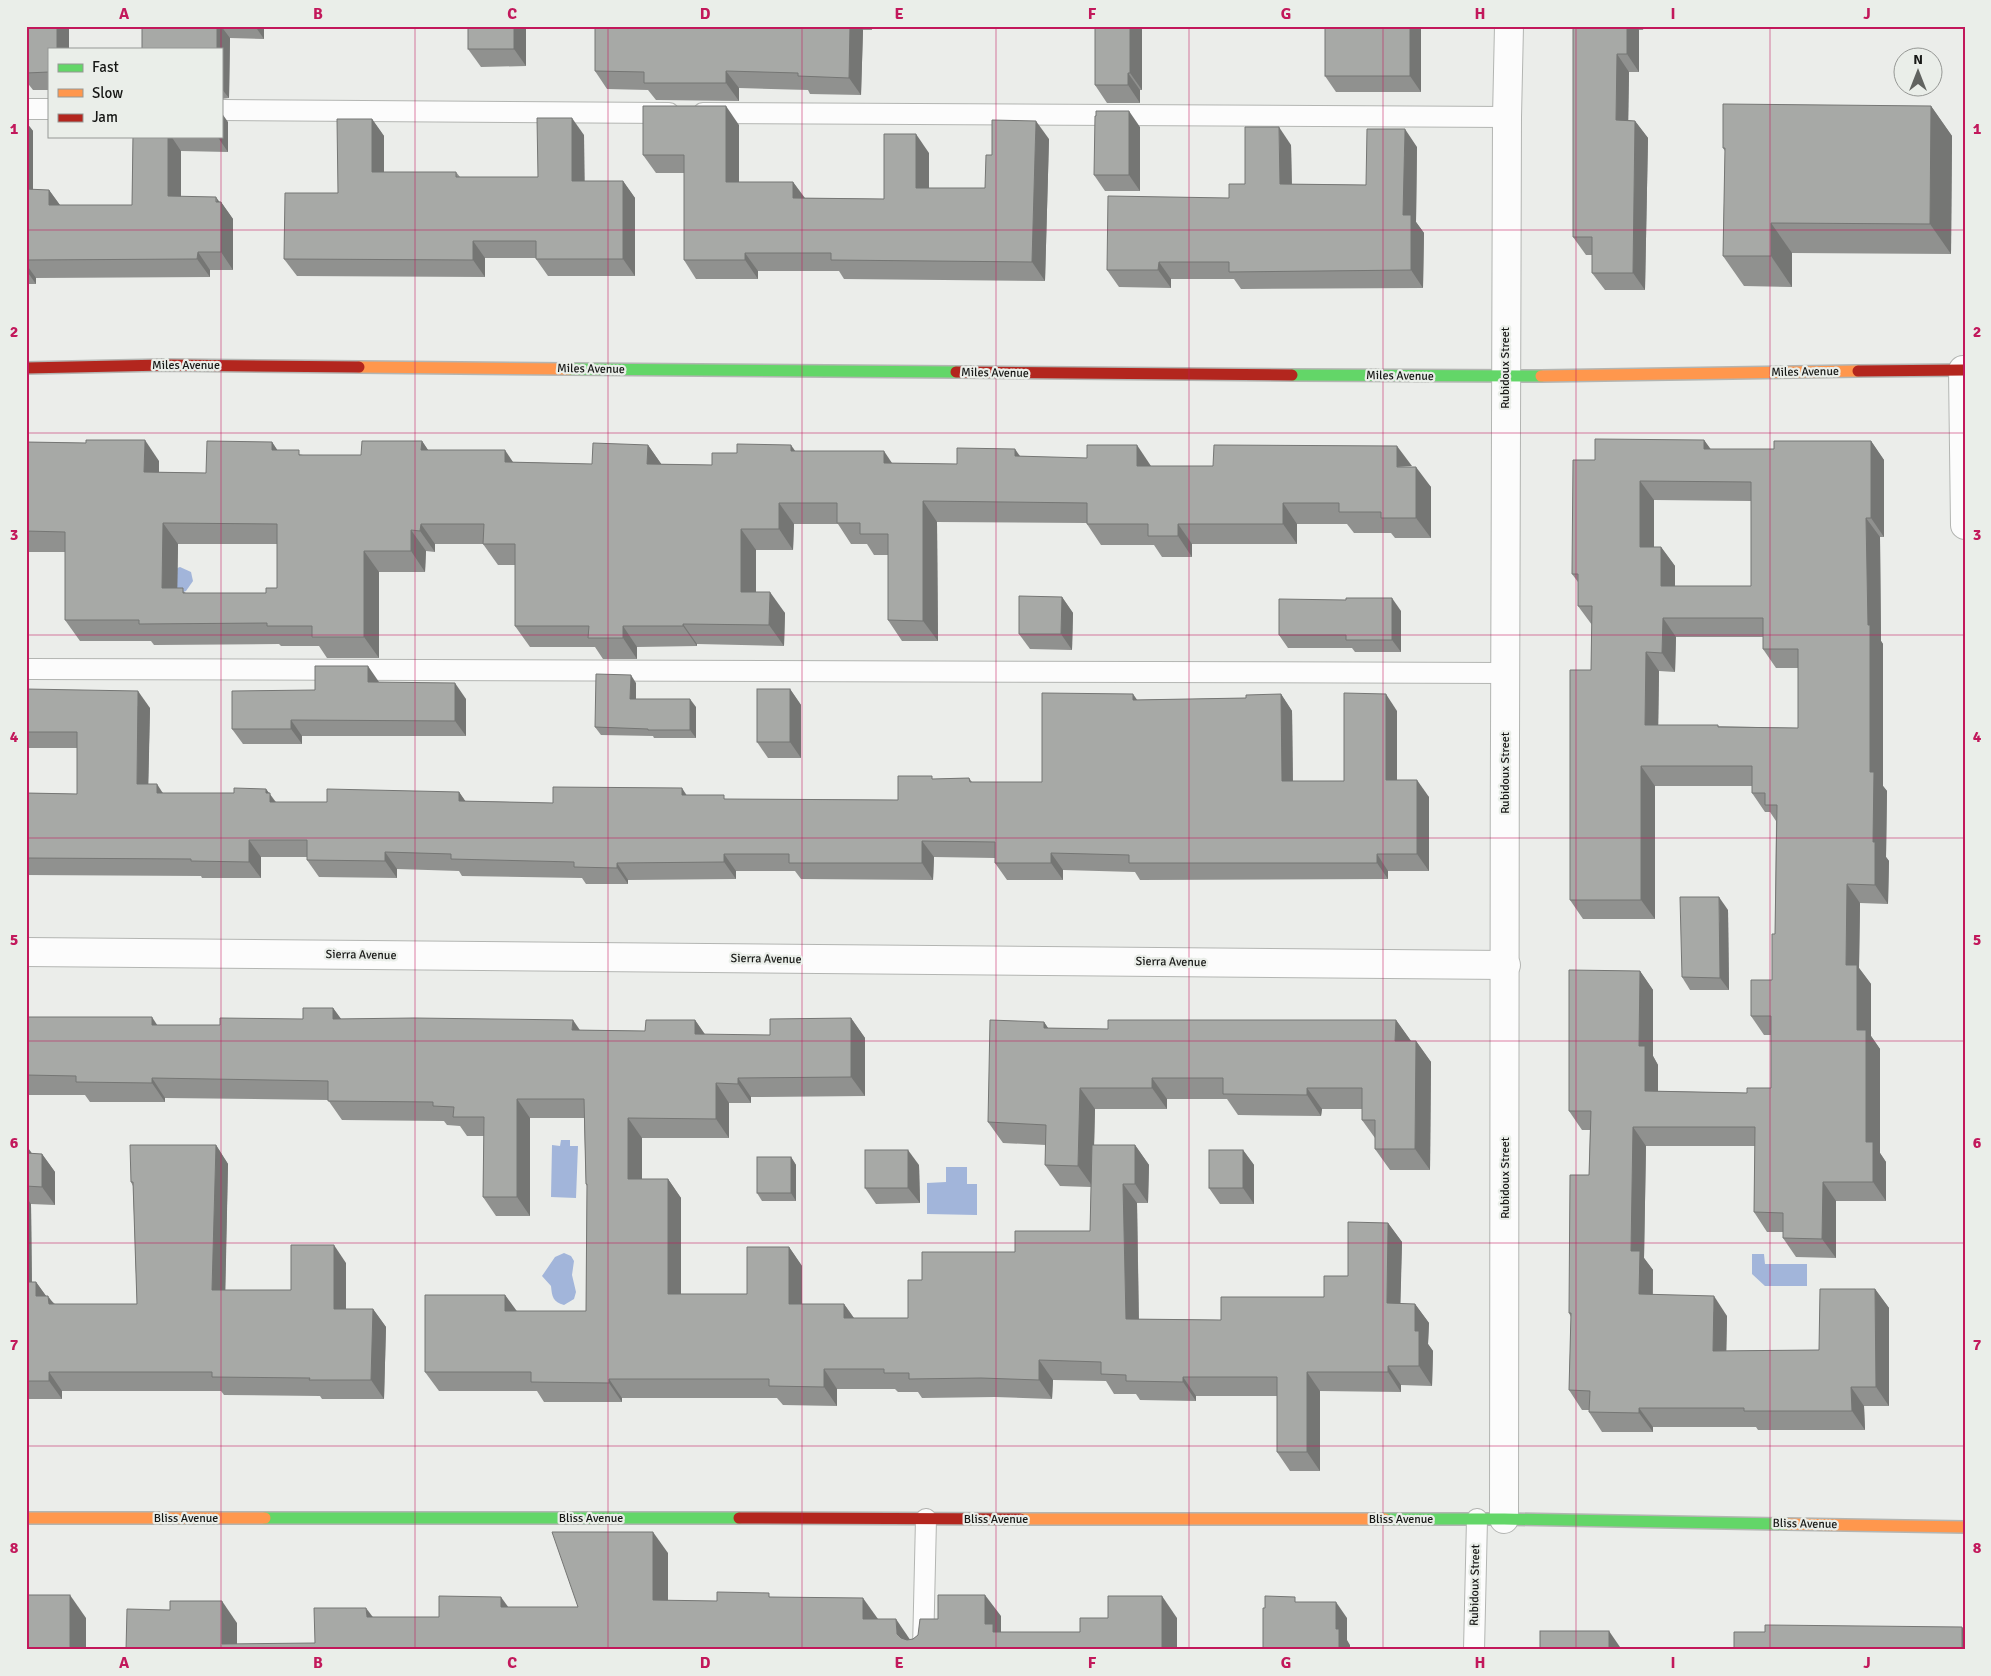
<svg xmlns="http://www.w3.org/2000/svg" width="1991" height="1676" font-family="Signika,sans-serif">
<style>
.water{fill:#a2b5da}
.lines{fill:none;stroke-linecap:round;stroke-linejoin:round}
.lane-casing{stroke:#b3b5b2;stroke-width:22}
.street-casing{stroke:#b3b5b2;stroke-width:30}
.fast-casing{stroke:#b3b5b2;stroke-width:14}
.slow-casing{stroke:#b3b5b2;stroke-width:14}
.jam-casing{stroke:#b3b5b2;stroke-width:14}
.lane{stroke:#fcfcfc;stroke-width:20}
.street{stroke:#fcfcfc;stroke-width:28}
.fast{stroke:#63d668;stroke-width:11}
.slow{stroke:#ff974d;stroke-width:11}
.jam{stroke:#b3261e;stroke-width:11}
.wall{fill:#90918f;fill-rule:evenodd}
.shaded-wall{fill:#757674}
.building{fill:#a7a9a6;stroke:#757674;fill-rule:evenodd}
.grid{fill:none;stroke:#c2185b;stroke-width:1;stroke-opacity:0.55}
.labels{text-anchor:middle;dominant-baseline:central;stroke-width:4.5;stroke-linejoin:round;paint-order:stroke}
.street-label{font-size:12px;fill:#171816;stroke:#eaeee9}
.neatline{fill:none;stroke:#c2185b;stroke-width:2}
.grid-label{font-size:16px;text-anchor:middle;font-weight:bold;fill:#c2185b}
</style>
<rect width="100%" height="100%" fill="#ebedea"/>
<g class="water">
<path d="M180 567 191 572 193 581 186 591 171 597 172 570Z"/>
<path d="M561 1140H570V1146H578L576 1198 551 1197 552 1145 560 1146Z"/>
<path d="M946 1167H967V1184H977V1215L927 1214V1183L946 1182Z"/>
<path d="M564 1253 571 1256 574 1261 572 1275 576 1292 574 1299 564 1305C553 1302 552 1297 551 1286L542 1276 555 1257Z"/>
<path d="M1752 1254H1764L1765 1264H1807V1286H1765L1752 1274Z"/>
</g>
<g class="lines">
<g class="lane-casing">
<g id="lane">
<path d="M26 109H49"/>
<path d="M221 110 669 113"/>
<path d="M703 113 1507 117"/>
<path d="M26 669 1504 673"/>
<path d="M923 1650 926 1519"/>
<path d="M1474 1650 1477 1519"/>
</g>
</g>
<g class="street-casing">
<g id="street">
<path d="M1963 370 1965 525"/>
<path d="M26 952 1506 965"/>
<path d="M1504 1519C1505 1052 1504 584 1507 117L1509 26"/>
</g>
</g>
<g class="fast-casing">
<g id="fast">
<path d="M569 369 956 372"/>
<path d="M1292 375 1541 376"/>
<path d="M265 1518H739"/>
<path d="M1385 1519H1504L1786 1524"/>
</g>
</g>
<g class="slow-casing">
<g id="slow">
<path d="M359 367 569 369"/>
<path d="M1541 376 1858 371"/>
<path d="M26 1518H265"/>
<path d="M1020 1519H1385"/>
<path d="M1786 1524 1965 1527"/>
</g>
</g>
<g class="jam-casing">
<g id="jam">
<path d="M26 368 165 365 359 367"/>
<path d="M1858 371 1965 370"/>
<path d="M956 372 1292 375"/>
<path d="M739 1518 1020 1519"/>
</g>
</g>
<use href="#lane" class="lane"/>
<use href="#street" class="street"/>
<use href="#fast" class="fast"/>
<use href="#slow" class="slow"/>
<use href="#jam" class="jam"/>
</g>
<g class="wall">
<path d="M26 26H69V49H49V90H33L26 81Z"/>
<path d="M142 26H264V39L230 38 229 98 221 99V49Z"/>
<path d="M526 26V66L481 67 468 49Z"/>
<path d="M595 26H872V30H863L861 95 810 94 808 90 739 88V101L656 100 648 90 607 89 595 71Z"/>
<path d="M908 26H1041V28Z"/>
<path d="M1142 26V90H1140V103H1107L1095 85Z"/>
<path d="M1325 26H1426V29H1421V92H1336L1325 76Z"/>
<path d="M1573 26H1644L1643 30H1639V72H1629L1628 120 1635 121 1648 138 1645 290H1605L1592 273V255H1586L1573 237Z"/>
<path d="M1931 106 1952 136 1951 254 1792 253V287L1744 286 1723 256 1725 151 1723 148Z"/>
<path d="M372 119 384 136V172H456L460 177H538L584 135V181H623L635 198V276H548L536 259V258H485V277L297 276 284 259 338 193Z"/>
<path d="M26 122 33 131V190H49L60 205H132L133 136H221L228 122V152L181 151V197L221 202 233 219V270H210V277L36 278V284H26Z"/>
<path d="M739 125V182H793L805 198 884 199 929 153V188H985L992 155 1049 139 1045 281 844 279 839 271H758V279H696L684 260V173H656L643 155Z"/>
<path d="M1140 127V191H1105L1094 175Z"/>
<path d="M1291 145 1292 184 1366 185 1417 147 1416 222 1424 233 1423 288 1241 289 1234 279H1171V288L1119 287 1107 270 1229 198 1245 184Z"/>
<path d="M1704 440 1710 449H1774L1871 441 1884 460V537H1880L1881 641 1883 644V786L1887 791 1886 857 1889 861 1888 904 1860 903 1859 968 1871 984V1036L1880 1049V1153L1886 1162V1201H1836V1258L1796 1257 1783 1238V1232H1767L1754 1212 1755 1146H1646L1644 1258 1653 1270V1294L1727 1316 1726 1351 1819 1350 1875 1289 1889 1308V1406H1864L1865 1430H1758L1756 1427H1653V1432H1602L1589 1412V1410H1582L1569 1390 1571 1317 1569 1313 1589 1175 1590 1130H1582L1569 1111 1640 971 1653 990V1056L1658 1065V1091L1747 1093 1771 1088V1035H1764L1751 1016 1772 980 1775 934 1776 821 1770 812H1765L1752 793V786H1655V919H1583L1570 900 1591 670 1592 625 1578 606V582L1572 574 1595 460ZM1654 500 1751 501V586H1675V566L1661 547H1654ZM1676 637H1763V649L1776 668H1798V728L1658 725 1659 671 1675 672Z"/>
<path d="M422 441 428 450 513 462 592 464 648 445 661 464 712 465 795 451 892 463 957 464 1020 456 1151 466 1412 467 1431 487V538H1395L1391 533H1354L1347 524H1297V544H1192V557H1162L1154 545H1101L1087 524V523L937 522 938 641H902L888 620V555H874L867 544H851L838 524H794L793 550H756V592L785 613 784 646 697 644V646L637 647V659H603L595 647H530L515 626V565H498L483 544H435V552L426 551 425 572H379V658H327L319 646H281L279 644 154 645 151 641H80L65 620V552H26V442L86 443 159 461V472L206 473 272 442 277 450 303 455H361ZM178 544H277V588L266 593H186L177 588Z"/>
<path d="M1062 597 1073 613 1072 650 1030 649 1019 634Z"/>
<path d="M1346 600 1401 611V652H1355L1352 648H1288L1279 635Z"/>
<path d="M379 682 466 699V736H302V744H243L232 729 315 690Z"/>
<path d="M636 683V699L696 707V738H654L653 736 601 735 595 727Z"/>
<path d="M26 689 150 708 148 784 163 793H234L266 789 276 802H327L459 792 465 801 553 803 687 795 726 799 898 800 935 779 969 778 972 782H1042L1138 700 1246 698 1281 694 1292 711 1293 781H1344L1397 711V780L1429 797V871H1388V879L1140 880 1135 872 1063 870V880H1007L995 863V858L934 857 933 880 801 879 795 871H736V879L628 880V884H586L582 878 462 876 459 871 397 869V878L319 877 307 860V857H261V878H202L201 876 26 875V793L77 794V748H26Z"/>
<path d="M790 689 801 705V758H768L757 742Z"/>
<path d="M1728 910 1729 990H1690L1682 977Z"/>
<path d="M333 1008 341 1019 580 1030 645 1031 695 1020 705 1035H770L851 1018 865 1038V1096L751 1097V1103H729V1138H642V1179H668L681 1198V1294H747L789 1247 802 1266V1304H844L854 1318H908L922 1280 1015 1252 1090 1231 1091 1187 1060 1186 1045 1165 1046 1145 1003 1143 988 1122 1044 1022 1048 1028 1108 1029 1396 1020 1411 1041H1416L1431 1062 1430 1170H1390L1375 1149V1138L1362 1120V1109H1322L1321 1116 1238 1115 1227 1099H1167V1109H1095L1094 1145H1135L1149 1165 1148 1203H1137L1139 1319 1221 1320 1324 1297 1348 1276 1388 1223 1402 1242 1400 1304H1415L1429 1323 1428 1344 1433 1351 1432 1386 1401 1385V1392L1320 1391V1471H1290L1277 1452V1396H1196V1401L1140 1400 1136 1394H1114L1106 1381 1053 1380 1052 1399 995 1397 922 1398 918 1392H898L895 1389H837V1406L783 1405 777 1398H622V1402H544L537 1391H439L425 1372 505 1295 516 1311H586L587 1186 586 1184 584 1118H530V1216H496L483 1197 484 1136H467L460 1126 447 1125 444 1121 342 1120 328 1100 165 1098V1102H90L85 1095H26V1017L157 1025H220L303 1019Z"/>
<path d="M26 1145 32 1154H42L55 1172V1205L31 1204 32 1282H36L46 1296 55 1304H137L133 1186 131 1182 216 1145 228 1164 225 1290H291L346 1263V1309H373L386 1327 384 1399H322L320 1396 224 1395 221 1391H62V1399H26Z"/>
<path d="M1243 1150 1254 1165V1204H1220L1209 1188Z"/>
<path d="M791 1157 796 1165V1201H762L757 1193Z"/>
<path d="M919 1165 920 1203 876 1204 865 1188Z"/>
</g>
<g class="shaded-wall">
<rect x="57" y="26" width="12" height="23"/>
<path d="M217 26H221L230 38 229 98 221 88V49H217Z"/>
<path d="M255 26H264V39Z"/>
<path d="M514 26H526V66L514 49Z"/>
<path d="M850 26H861L863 30 861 95 849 78Z"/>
<path d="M1130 26H1142V90L1130 73Z"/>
<path d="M1410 26H1420L1421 29V92L1410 76Z"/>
<path d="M1627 26H1637L1639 30V72L1627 54Z"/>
<path d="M1617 54 1629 72 1628 138 1616 120Z"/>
<path d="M726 71 739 88V101L726 83Z"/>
<path d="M1128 73 1140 90V103L1128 85Z"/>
<path d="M726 106 739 125V200L726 182Z"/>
<path d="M1931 106 1952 136 1951 254 1930 224Z"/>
<path d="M1129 111 1140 127V191L1129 175Z"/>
<path d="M221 112 228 122V152L217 136H221Z"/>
<path d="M572 118 584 135 585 198 572 181Z"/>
<path d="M372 119 384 136V189L372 172Z"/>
<path d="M1036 121 1049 139 1045 281 1032 262Z"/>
<path d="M1635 121 1648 138 1645 290 1633 273Z"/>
<path d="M26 122 33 131V207L26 197Z"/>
<path d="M1279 127 1291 145 1292 202 1280 184Z"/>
<path d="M1405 129 1417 147 1416 222 1424 233 1423 288 1411 270 1403 215Z"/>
<path d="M916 134 929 153V206L916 188Z"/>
<path d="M168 136H171L181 151V214L168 196Z"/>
<path d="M623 181 635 198V276L623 259Z"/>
<path d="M793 182 806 200 793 198Z"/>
<path d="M49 190 62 208 49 205Z"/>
<path d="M216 197 221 204V202L233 219V270L221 252Z"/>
<path d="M1771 223 1792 253V287L1771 256Z"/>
<path d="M473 241 485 258V277L473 260Z"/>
<path d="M198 252 210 270V277L197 259Z"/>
<path d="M745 253 758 271V279L745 260Z"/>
<path d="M1159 262 1171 279V288L1158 270Z"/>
<path d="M26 264 36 278V284L26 270Z"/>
<path d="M145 440 159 461V492L144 472Z"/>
<path d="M1704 440 1718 459 1704 449Z"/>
<path d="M422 441 436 462 421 450Z"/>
<path d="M1871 441 1884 460V537L1871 518Z"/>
<path d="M272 442 286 463 272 450Z"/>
<path d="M648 445 662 465 647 464Z"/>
<path d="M791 445 805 465 791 451Z"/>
<path d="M1137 445 1151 466H1137Z"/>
<path d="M1397 446 1412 466 1397 467Z"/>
<path d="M1015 449 1030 470 1015 456Z"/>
<path d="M505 450 519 471 505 462Z"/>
<path d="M884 451 898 472 884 463Z"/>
<path d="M1416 467 1431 487V538L1416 518Z"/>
<path d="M1640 481 1654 500V566L1640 547Z"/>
<path d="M923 501 937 522 938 641 923 621Z"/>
<path d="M779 503 794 524 793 550 779 529Z"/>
<path d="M1283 503 1297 524V544L1283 524Z"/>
<path d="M1866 518 1880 537 1881 641 1883 644V786L1887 791 1886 857 1889 861 1888 904 1875 885 1870 772Z"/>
<path d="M163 523 178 544 177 609 162 588Z"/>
<path d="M421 524 435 544V552L420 531Z"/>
<path d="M1178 524 1192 544V557L1178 536Z"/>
<path d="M741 529 756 550V613L741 592Z"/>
<path d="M411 530 426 551 425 572 411 551Z"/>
<path d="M1661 547 1675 566V605L1661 586Z"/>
<path d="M364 551 379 572V658L364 637Z"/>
<path d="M770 592 785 613 784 646 769 625Z"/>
<path d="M1062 597 1073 613 1072 650 1061 634Z"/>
<path d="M1392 598 1401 611V652L1392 640Z"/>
<path d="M1663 618 1676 637 1675 672 1662 653Z"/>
<path d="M683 624 697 644V646L683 626Z"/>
<path d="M623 626 637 647V659L623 638Z"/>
<path d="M1646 652 1659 671 1658 744 1645 725Z"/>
<path d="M368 666 379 682H368Z"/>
<path d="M631 675 636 683V707L630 699Z"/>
<path d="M455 683 466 699V736L455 721Z"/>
<path d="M790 689 801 705V758L790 742Z"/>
<path d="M138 691 150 708 148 801 137 784Z"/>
<path d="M1133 694 1145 711 1133 700Z"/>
<path d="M1281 694 1292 711 1293 797 1282 781Z"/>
<path d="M1386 694 1397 711V797L1386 780Z"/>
<path d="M690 699 696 707V738L690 730Z"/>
<path d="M291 720 302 736V744L291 729Z"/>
<path d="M1641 766 1655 786V919L1641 900Z"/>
<path d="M1417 780 1429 797V871L1417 854Z"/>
<path d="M157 784 168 801 157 793Z"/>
<path d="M682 788 693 805 682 795Z"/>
<path d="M266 789 281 810 270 802 266 793Z"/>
<path d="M459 792 471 809 459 801Z"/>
<path d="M249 840 261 857V878L249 862Z"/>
<path d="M922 841 934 857 933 880 922 863Z"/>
<path d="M385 852 397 869V878L385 861Z"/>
<path d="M1051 853 1063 870V880L1051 863Z"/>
<path d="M724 854 736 871V879L724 862Z"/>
<path d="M1377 854 1388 871V879L1377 863Z"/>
<path d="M617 863 628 880V884L617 868Z"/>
<path d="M1847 884 1860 903 1859 968 1871 984V1036L1880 1049V1153L1886 1162V1201L1873 1182 1866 1142 1857 1030 1846 965Z"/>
<path d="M1719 897 1728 910 1729 990 1720 978Z"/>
<path d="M1640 971 1653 990V1056L1658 1065V1110L1645 1091 1639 1046Z"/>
<path d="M333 1008 347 1027 333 1019Z"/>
<path d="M152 1017 165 1037 152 1025Z"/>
<path d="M851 1018 865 1038V1096L851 1077Z"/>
<path d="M573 1020 586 1039 572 1030Z"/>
<path d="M695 1020 709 1040 695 1034Z"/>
<path d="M1396 1020 1411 1041 1410 1062 1395 1041Z"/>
<path d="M1044 1022 1058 1043 1044 1028Z"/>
<path d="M1416 1041 1431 1062 1430 1170 1415 1149Z"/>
<path d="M152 1078 165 1098V1102L152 1083Z"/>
<path d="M738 1078 751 1097V1103L738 1084Z"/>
<path d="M1152 1078 1167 1099V1109L1152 1088Z"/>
<path d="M716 1083 729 1103V1138L716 1119Z"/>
<path d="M1080 1088 1095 1109 1093 1187 1078 1166Z"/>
<path d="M1307 1088 1322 1109 1321 1116 1307 1095Z"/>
<path d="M517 1099 530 1118V1216L517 1197Z"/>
<path d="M628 1118 642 1138V1198L628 1179Z"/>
<path d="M1633 1127 1646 1146 1644 1258 1653 1270 1652 1313 1639 1294 1631 1251Z"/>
<path d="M26 1145 38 1162 26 1155Z"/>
<path d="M216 1145 228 1164 225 1308 212 1290Z"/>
<path d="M1135 1145 1149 1165 1148 1203 1135 1184Z"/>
<path d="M908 1150 919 1165 920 1203 908 1188Z"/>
<path d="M1243 1150 1254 1165V1204L1243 1188Z"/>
<path d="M42 1154 55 1172V1205L42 1187Z"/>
<path d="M791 1157 796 1165V1201L791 1193Z"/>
<path d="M668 1179 681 1198V1313L668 1294Z"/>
<path d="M1823 1182 1836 1201V1258L1822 1239Z"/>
<path d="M1123 1184 1137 1203 1139 1339 1126 1319Z"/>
<path d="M26 1197 31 1204 32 1300 26 1291Z"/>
<path d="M1388 1223 1402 1242 1400 1323 1387 1303Z"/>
<path d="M334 1245 346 1263V1327L334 1309Z"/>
<path d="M789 1247 802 1266V1324L789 1304Z"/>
<path d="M36 1282 49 1300 48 1296 61 1314 36 1296Z"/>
<path d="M1875 1289 1889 1308V1406L1876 1387Z"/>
<path d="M505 1295 519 1314 505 1311Z"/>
<path d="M1714 1296 1727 1316 1726 1370 1713 1351Z"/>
<path d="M844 1304 858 1324 844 1318Z"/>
<path d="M1415 1304 1429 1323 1428 1344 1433 1351 1432 1386 1419 1366 1415 1331Z"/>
<path d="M373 1309 386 1327 384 1399 371 1380Z"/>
<path d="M1039 1360 1053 1380 1052 1399 1039 1380Z"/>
<path d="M1388 1366 1401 1385V1392L1388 1372Z"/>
<path d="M824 1369 837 1389V1406L824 1387Z"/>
<path d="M49 1372 62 1391V1399L49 1381Z"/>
<path d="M1307 1372 1320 1391V1471L1307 1452Z"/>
<path d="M1183 1377 1196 1396V1401L1183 1382Z"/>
<path d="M609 1379 622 1398V1402L609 1383Z"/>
<path d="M1851 1387 1864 1406 1865 1430 1852 1411Z"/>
<path d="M1639 1408 1653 1427V1432L1639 1413Z"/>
<path d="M653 1532 668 1553V1621L653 1600Z"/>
<path d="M70 1595 86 1618V1650H70Z"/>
<path d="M985 1595 1001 1616V1635L1008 1650 985 1624Z"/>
<path d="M1162 1596 1177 1618V1650H1162Z"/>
<path d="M501 1597 516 1618 501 1607Z"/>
<path d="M863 1598 878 1619H863Z"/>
<path d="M222 1601 237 1623V1650L222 1644Z"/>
<path d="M1336 1602 1347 1618V1640L1350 1645V1650H1339L1336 1629Z"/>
<path d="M366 1608 382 1629 367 1617Z"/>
<path d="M896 1619 911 1641 912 1650 897 1634Z"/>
<path d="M1962 1627 1965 1631V1650H1962Z"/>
<path d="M1609 1631 1620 1647V1650H1609Z"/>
</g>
<g class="building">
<path d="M26 26H57V49H49V72L26 73Z"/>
<rect x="142" y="26" width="75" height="23"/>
<rect x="468" y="26" width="46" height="23"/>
<path d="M595 26H850L849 78 798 76V73L726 71V83H644V72L595 71Z"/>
<path d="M1095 26H1130V73H1128V85H1095Z"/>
<rect x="1325" y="26" width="85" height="50"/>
<path d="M1573 26H1627V54H1617L1616 120 1635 121 1633 273H1592V237H1573Z"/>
<path d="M1723 104 1931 106 1930 224 1771 223V256H1723L1725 148H1723Z"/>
<path d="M643 106H726V182H793V198L884 199V134H916V188H985L986 155H992V120L1036 121 1032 262 831 260V253H745V260H684V155H643Z"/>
<path d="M1096 111H1129V175H1094L1095 116H1096Z"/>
<path d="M537 118H572V181H623V259H536V241H473V260L284 259 285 193H338L337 119H372V172H456V177H538Z"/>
<path d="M1245 127H1279L1280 184 1366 185 1367 129H1405L1403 215H1411V270L1229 272V262H1159L1158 270H1107L1108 196 1229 198V184H1245Z"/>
<path d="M133 136H168V196L216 197V202H221V252H198L197 259 26 260V189L49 190V205H132Z"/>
<path d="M1595 439 1704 440V449H1774V441H1871V518H1866L1868 625H1870V772H1874L1873 842H1875V885L1847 884 1846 965H1857V1030H1866V1142H1873V1182H1823L1822 1239 1783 1238V1213L1754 1212 1755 1127H1633L1631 1251H1640L1639 1294 1714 1296 1713 1351 1819 1350 1820 1289H1875L1876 1387H1851L1852 1411H1744V1408H1639V1413L1589 1412 1590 1391 1569 1390 1571 1313H1569L1570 1175H1589L1591 1111H1569V970L1640 971 1639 1046H1645V1091L1747 1093V1088H1771V1016H1751V980H1772V934H1775L1777 805H1765V793H1752V766H1641V900H1570V670H1591L1592 606H1578V574H1572L1573 460H1595ZM1640 481 1751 482V586H1661V547H1640ZM1663 618H1763V649H1798V728L1718 727V725H1645L1646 652 1662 653Z"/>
<path d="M86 440H145L144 472 206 473 207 441 272 442V450H299V455H361L362 441H422L421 450H505V462L592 464 593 443 648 445 647 464 712 465V453H737V444L791 445V451H884V463L957 464V448L1015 449V456L1087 458V445H1137V466H1213L1214 445 1397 446V467H1416V518H1381V512H1339V503H1283V524H1178V536H1148V524H1087V503L923 501V621L888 620V534H860V523H837V503H779V529H741V592H770L769 625 683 624V626H623V638H588L589 626H515V544H483L484 524H421L420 531 411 530V551H364V637H312V626H267V623L139 624V620H65V532L26 531V442L86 443ZM163 523 277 524V588H266V593H183V588H162Z"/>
<path d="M1019 596 1062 597 1061 634H1019Z"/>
<path d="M1346 598H1392V640H1346V635H1279V599L1346 600Z"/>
<path d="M315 666H368V682L455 683V721L291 720V729H232V691L315 690Z"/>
<path d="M596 674 631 675 630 699H690V730H648V729L595 727Z"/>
<path d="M26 689 138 691 137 784H157V793H234V788L266 789V793H270V802H327V789L459 792V801L553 803V787L682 788V795H724V799L898 800V776H932V779L969 778 970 782H1042V693L1133 694V700L1246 698V695L1281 694 1282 781H1344V693L1386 694V780H1417V854H1377V863H1129V855L1051 853V863H995V842L922 841V863H789V854H724V862L617 863V868L574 867V862L451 859V854L385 852V861L307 860V840H249V862L191 861V859L26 858V793L77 794V732H26Z"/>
<rect x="757" y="689" width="33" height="53"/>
<path d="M1680 897H1719L1720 978 1682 977Z"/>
<path d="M303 1008H333V1019L414 1018 573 1020 572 1030 645 1031 646 1020H695V1034L770 1035V1019L851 1018V1077L738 1078V1084L716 1083V1119L628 1118V1179H668V1294H747V1247H789V1304H844V1318H908V1280H922V1252H1015V1231H1090L1092 1145H1135V1184H1123L1126 1319 1221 1320V1297H1324V1276H1348V1222L1388 1223 1387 1303 1415 1304V1331H1419V1366H1388V1372H1307V1452H1277V1377H1183V1382L1126 1381V1375L1101 1374V1362L1039 1360V1380L981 1378 909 1379V1373H884V1369H824V1387L769 1386V1379H609V1383L531 1382V1372H425V1295H505V1311H586L587 1184H586L584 1099H517V1197H483L484 1117H453L454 1107 433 1106V1102L328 1101V1081L152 1078V1083L76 1082V1076L26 1075V1017H152V1025H220V1018L303 1019Z"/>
<path d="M990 1020 1044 1022V1028L1108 1029V1020H1396L1395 1041H1416L1415 1149H1375V1120H1362V1088H1307V1095L1223 1094V1078H1152V1088H1080L1078 1166 1045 1165 1046 1125 988 1122Z"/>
<path d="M130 1145H216L212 1290H291V1245H334V1309H373L371 1380H309L310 1378 212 1377V1372H49V1381H26V1282H36V1296H48L49 1304H137L133 1182H131Z"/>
<rect x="865" y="1150" width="43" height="38"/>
<rect x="1209" y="1150" width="34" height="38"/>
<path d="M26 1153 42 1154V1187L26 1186Z"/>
<rect x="757" y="1157" width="34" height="36"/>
<path d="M552 1532H653V1600L717 1601V1592L769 1593V1597L863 1598V1619H896L897 1634 901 1638 907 1640 913 1639 918 1635 920 1619H938V1595H985V1624H993V1632H1080V1618H1108V1596H1162V1650H126L127 1609 170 1610V1601H222V1644L315 1643 314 1608H366L367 1617H439V1596L501 1597V1607H578Z"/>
<rect x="26" y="1595" width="44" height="55"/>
<path d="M1265 1596 1295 1597V1602H1336V1629H1339V1650H1263V1608H1265Z"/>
<path d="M1765 1625 1962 1627V1650H1734V1632H1765Z"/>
<rect x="1540" y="1631" width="69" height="19"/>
</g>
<path class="grid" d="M221 26V49M415 26V1650M608 26V1650M802 26V1650M996 26V1650M1189 26V1650M1383 26V1650M1576 26V1650M1770 26V1650M221 136V1650M26 230H1965M26 433H1965M26 635H1965M26 838H1965M26 1041H1965M26 1243H1965M26 1446H1965"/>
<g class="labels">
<g class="street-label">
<text x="186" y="365">Miles Avenue</text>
<text transform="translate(1505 368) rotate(-90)">Rubidoux Street</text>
<text transform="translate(591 369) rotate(1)">Miles Avenue</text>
<text transform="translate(1805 372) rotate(-1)">Miles Avenue</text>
<text transform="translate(995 373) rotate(1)">Miles Avenue</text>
<text transform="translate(1400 376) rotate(1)">Miles Avenue</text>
<text transform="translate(1505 773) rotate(-90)">Rubidoux Street</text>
<text transform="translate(361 955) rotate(1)">Sierra Avenue</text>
<text transform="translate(766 959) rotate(1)">Sierra Avenue</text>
<text transform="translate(1171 962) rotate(1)">Sierra Avenue</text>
<text transform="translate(1505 1178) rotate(-90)">Rubidoux Street</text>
<text x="186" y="1518">Bliss Avenue</text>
<text x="591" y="1518">Bliss Avenue</text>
<text x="996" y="1519">Bliss Avenue</text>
<text x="1401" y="1519">Bliss Avenue</text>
<text transform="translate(1805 1524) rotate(1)">Bliss Avenue</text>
<text transform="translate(1475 1585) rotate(-89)">Rubidoux Street</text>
</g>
</g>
<rect width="1991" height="1676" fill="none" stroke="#eaeee9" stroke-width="55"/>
<rect x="48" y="48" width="175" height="90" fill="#eaeee9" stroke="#969895"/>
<rect x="58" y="64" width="25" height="8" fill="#63d668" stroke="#969895"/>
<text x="92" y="72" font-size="15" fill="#171816">Fast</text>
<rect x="58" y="89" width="25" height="8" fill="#ff974d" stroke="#969895"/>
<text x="92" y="98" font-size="15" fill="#171816">Slow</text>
<rect x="58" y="114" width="25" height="8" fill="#b3261e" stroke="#969895"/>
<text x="92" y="122" font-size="15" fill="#171816">Jam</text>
<g transform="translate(1918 72)"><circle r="24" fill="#eaeee9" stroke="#969895"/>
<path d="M0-4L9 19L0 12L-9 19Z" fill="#616360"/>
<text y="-8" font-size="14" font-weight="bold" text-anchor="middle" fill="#171816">N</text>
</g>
<rect x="28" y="28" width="1936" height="1620" class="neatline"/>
<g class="grid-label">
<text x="124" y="19">A</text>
<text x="318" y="19">B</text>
<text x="512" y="19">C</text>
<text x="705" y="19">D</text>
<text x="899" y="19">E</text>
<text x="1092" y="19">F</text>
<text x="1286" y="19">G</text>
<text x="1480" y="19">H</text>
<text x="1673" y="19">I</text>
<text x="1867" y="19">J</text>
<text x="14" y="134">1</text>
<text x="1977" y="134">1</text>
<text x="14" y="337">2</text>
<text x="1977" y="337">2</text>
<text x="14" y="540">3</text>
<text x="1977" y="540">3</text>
<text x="14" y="742">4</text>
<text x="1977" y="742">4</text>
<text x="14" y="945">5</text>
<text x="1977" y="945">5</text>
<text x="14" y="1148">6</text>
<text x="1977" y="1148">6</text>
<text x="14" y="1350">7</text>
<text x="1977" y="1350">7</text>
<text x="14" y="1553">8</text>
<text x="1977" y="1553">8</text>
<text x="124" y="1668">A</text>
<text x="318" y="1668">B</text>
<text x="512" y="1668">C</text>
<text x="705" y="1668">D</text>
<text x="899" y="1668">E</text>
<text x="1092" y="1668">F</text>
<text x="1286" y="1668">G</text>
<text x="1480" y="1668">H</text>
<text x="1673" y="1668">I</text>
<text x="1867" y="1668">J</text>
</g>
</svg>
